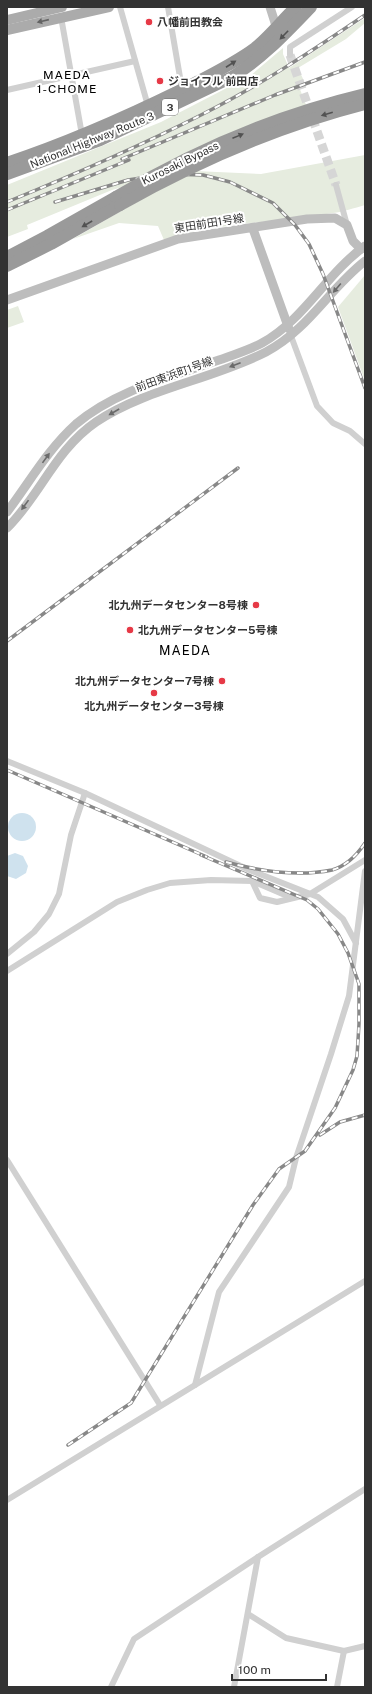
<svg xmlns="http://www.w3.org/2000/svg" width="372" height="1694" font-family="'Public Sans','Noto Sans JP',sans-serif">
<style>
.green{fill:#e6ecdf}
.water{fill:#cfe2ee}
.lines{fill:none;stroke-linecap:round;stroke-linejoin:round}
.secondary-tunnel{stroke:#d6d6d6;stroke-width:9;stroke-dasharray:9 4.5;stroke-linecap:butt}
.street{stroke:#d0d0d0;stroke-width:6}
.secondary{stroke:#bdbdbd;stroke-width:9}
.primary{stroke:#ababab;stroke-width:10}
.highway{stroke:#9a9a9a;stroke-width:12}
.rail-casing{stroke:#888;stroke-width:3.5}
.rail{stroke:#fff;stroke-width:2;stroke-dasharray:6;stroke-linecap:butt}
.highway-bridge{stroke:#9a9a9a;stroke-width:12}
.oneway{fill:#636363}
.oneway2{fill:#525252}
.oneway3{fill:#6a6a6a}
.poi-dot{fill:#e63946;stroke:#fff;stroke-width:1.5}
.labels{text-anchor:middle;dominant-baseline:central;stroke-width:4;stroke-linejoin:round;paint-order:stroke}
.shield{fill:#fff;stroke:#707070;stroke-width:1}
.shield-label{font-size:10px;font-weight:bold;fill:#333}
.poi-label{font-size:11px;font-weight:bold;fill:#333;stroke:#fff;text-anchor:start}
.street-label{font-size:11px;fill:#333;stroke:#fff}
.neighbourhood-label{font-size:12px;letter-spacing:1px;fill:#000;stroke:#fff}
.quarter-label{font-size:13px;letter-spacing:1px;fill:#000;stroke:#fff}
</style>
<rect width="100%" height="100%" fill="#fff"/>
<g class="green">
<path d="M365 18V23L346 39 298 68 304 81 298 84 306 105 195 171 261 174 365 155V205C354 208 343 212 333 213 276 223 218 222 164 240L158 226 119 223 73 239 173 181 126 186 112 190 27 225 28 229 7 237V185L161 122 250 76 283 48V54L289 68Z"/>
<path d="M365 275V381L338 307Z"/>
<path d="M18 306 24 322 7 328V310Z"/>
</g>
<g class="water">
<circle cx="22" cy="827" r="14"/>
<path d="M15 853 23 856 28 866 26 873 16 879 7 876V856Z"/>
</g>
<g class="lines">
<path class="secondary-tunnel" d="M290 55 336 185"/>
<g class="street">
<path d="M120 7 148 106"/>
<path d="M168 7 182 89"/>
<path d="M61 17 82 135"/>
<path d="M290 55V47L352 7"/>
<path d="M7 90 135 61"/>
<path d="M336 185 347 225"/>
<path d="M291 336 317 406 333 423 350 431 365 444"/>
<path d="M7 761 85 793 247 869 318 897 343 919 356 943"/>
<path d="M252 881 260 898 277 902 310 894 365 860"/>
<path d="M7 954 34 932 49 914 59 894 71 835 85 793"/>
<path d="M7 971 117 902 147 890 170 883 211 880 252 881 292 898"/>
<path d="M7 1160 160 1405"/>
<path d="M195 1385 219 1292 289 1187 296 1158 331 1054 349 996 365 871"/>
<path d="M7 1500 365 1281"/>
<path d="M248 1614 286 1638 344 1651 365 1646"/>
<path d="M111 1687 134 1639 258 1557 365 1489"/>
<path d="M234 1687 258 1557"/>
<path d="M337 1687 344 1651"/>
</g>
<g class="secondary">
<path d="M270 7 276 26"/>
<path d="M253 229 289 329"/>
<path d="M7 300 178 239 307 219 335 218 347 225 353 241 361 249"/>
<path d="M7 512C29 483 48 449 76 424 116 390 171 377 219 360 233 355 249 350 262 343 304 320 326 274 365 246"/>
<path d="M7 528C40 496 55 450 96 422 147 388 211 380 266 352 309 329 329 289 365 261"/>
</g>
<g class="primary">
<path d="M7 20 62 7"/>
<path d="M7 30 109 7"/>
</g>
<g class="highway">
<path d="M7 163C67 143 124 118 181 90 206 77 232 65 255 48 270 36 282 20 296 7"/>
<path d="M7 174 100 140 232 77C263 58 286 33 311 7"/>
<path d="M7 257 47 236 116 197"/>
<path d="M7 266 51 244 120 205"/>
</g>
<g class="rail-casing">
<g id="rail">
<path d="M122 159 275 95 365 62"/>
<path d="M7 202C73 175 138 147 201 115 259 86 312 51 365 15"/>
<path d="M55 202 128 180 166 174 203 175 230 182 273 203 295 225 309 244 323 274 365 388"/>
<path d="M7 210 129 160"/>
<path d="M7 641 238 468"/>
<path d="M7 770 207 857"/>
<path d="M226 862C259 871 298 877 332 870 346 866 357 855 365 843"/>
<path d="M320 1135 340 1122 365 1115"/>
<path d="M68 1445 131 1403 253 1205 279 1169 305 1151 335 1108 353 1070 357 1056 359 1024V984L348 953 338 934 318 909 307 900 201 855"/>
</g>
</g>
<use href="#rail" class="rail"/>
<g class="highway-bridge">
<path d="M116 197C193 151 277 115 365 94"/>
<path d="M120 205C198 161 279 126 365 104"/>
</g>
</g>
<defs><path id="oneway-solid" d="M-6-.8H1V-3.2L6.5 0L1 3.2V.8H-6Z"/></defs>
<use class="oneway" href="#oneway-solid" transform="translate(43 21) rotate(167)"/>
<g class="oneway2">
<use href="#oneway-solid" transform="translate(284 35) rotate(134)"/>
<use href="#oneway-solid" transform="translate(231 64) rotate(-33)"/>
<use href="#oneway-solid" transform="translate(327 114) rotate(164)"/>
<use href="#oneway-solid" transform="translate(238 136) rotate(-22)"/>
<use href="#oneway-solid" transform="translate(87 224) rotate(150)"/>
</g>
<g class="oneway3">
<use href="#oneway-solid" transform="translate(337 288) rotate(130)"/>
<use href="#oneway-solid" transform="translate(235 365) rotate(159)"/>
<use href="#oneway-solid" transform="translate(114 412) rotate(150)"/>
<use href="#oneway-solid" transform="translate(46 458) rotate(-54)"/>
<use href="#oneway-solid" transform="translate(25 505) rotate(126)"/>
</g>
<g class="poi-dot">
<circle cx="149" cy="22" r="4"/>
<circle cx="160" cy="81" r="4"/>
<circle cx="256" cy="605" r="4"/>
<circle cx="130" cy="630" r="4"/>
<circle cx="222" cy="681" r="4"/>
<circle cx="154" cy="693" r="4"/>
</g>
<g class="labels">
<rect class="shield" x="162" y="99" width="16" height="16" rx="3"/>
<g class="shield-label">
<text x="170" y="107">3</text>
</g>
<g class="poi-label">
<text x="157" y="22">八幡前田教会</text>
<text x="168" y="81">ジョイフル 前田店</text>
<text x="248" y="605" text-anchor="end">北九州データセンター8号棟</text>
<text x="138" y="630">北九州データセンター5号棟</text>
<text x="214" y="681" text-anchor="end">北九州データセンター7号棟</text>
<text x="154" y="706" text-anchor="middle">北九州データセンター3号棟</text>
</g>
<g class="street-label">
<text transform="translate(92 140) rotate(-22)">National Highway Route 3</text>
<text transform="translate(180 163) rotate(-26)">Kurosaki Bypass</text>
<text transform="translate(209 223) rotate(-9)">東田前田1号線</text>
<text transform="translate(174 374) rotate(-20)">前田東浜町1号線</text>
</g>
<g class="neighbourhood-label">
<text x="67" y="75">MAEDA<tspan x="67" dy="14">1-CHOME</tspan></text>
</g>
<g class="quarter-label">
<text x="185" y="650">MAEDA</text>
</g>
</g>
<rect width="372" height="1694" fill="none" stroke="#333333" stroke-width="16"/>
<path d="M232 1674v6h94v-6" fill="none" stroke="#333333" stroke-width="2"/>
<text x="238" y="1674" font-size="12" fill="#333333" stroke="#ffffff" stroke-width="3" paint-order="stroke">100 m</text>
</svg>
